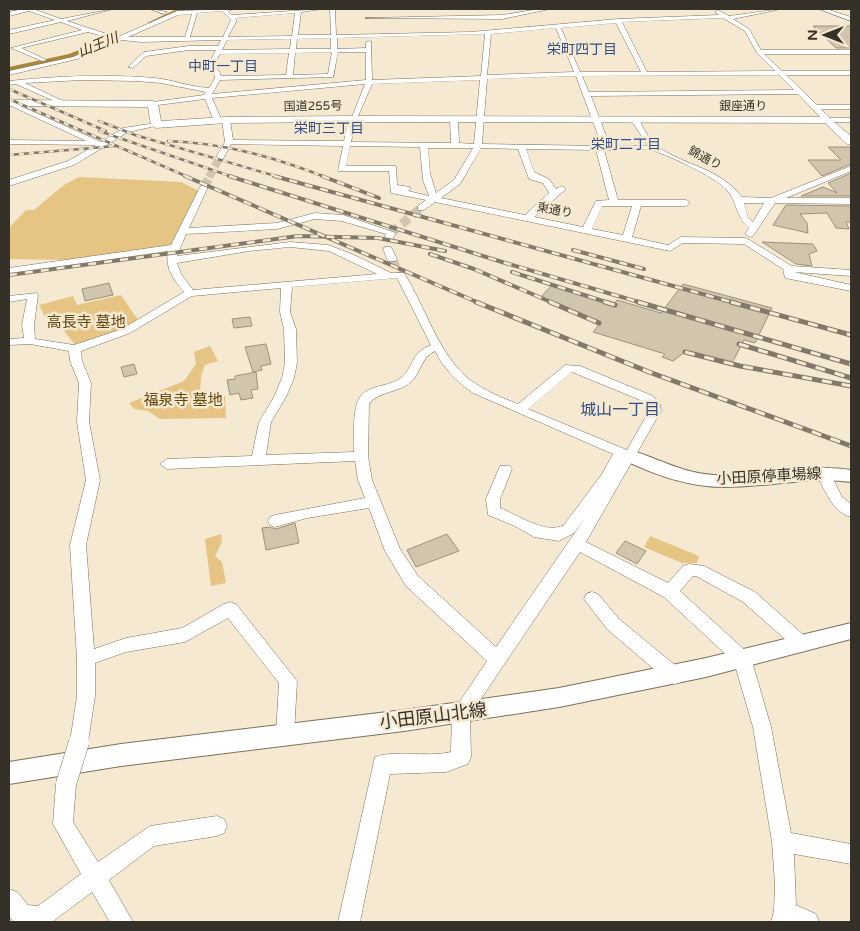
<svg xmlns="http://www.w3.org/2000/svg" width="860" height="931" font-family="'Varela Round','Noto Sans JP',sans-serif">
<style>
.green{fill:#e6c483}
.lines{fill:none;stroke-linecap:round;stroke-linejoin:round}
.river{fill:#aa863c;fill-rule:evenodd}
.building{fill:#d1c5ae;stroke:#9d917c}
.minor-tunnel-far1{stroke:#d0c4b0;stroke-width:8;stroke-dasharray:8 4;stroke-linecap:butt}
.minor-tunnel{stroke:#d0c4b0;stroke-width:9;stroke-dasharray:9 5;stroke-linecap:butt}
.minor-casing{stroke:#7c715c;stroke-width:1}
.major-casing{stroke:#7c715c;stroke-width:2}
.highway-casing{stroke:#7c715c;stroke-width:1}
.minor{fill:#fff;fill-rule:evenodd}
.major{fill:#fff;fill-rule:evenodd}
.highway{fill:#fff;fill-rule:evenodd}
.rail-far2-casing{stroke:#82796b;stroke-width:2.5}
.rail-far1-casing{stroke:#82796b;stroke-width:4}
.rail-casing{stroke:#82796b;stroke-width:5}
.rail-far2{stroke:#f6e9d2;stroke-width:2;stroke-dasharray:5;stroke-linecap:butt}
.rail-far1{stroke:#f6e9d2;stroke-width:2.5;stroke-dasharray:8;stroke-linecap:butt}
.rail{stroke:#f6e9d2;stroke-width:3;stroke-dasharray:10;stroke-linecap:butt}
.minor-bridge-casing{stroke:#7c715c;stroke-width:21;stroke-linecap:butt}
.minor-bridge{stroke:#fff;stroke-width:20}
.labels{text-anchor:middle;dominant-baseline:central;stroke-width:5;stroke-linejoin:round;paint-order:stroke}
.far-street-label{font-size:12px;fill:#363128;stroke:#f6e9d2}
.far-water-label{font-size:14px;font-style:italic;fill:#403010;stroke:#f6e9d2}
.far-neighbourhood-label{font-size:14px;fill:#324e87;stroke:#f6e9d2}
.park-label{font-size:15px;fill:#61470d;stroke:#f6e9d2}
.street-label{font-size:15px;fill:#363128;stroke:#f6e9d2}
.neighbourhood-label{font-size:16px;fill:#324e87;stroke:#f6e9d2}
.near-street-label{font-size:18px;fill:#363128;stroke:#f6e9d2}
</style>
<rect width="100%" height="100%" fill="#f6e9d2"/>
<g class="green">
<path d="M79 177 181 182 199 191 173 246 75 260 9 259V228L26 210H34L64 185Z"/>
<path d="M121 295 138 320 125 329 75 345 54 318 46 319 39 305 73 296 77 305Z"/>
<path d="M210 346 218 361 205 365 201 376 200 396H225L226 418 160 419 148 411 134 409 129 403 184 381 196 364 194 352Z"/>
<path d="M221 534 222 542 215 556 222 562 226 583 211 586 205 539Z"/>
<path d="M650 536 699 556 697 563H682L644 547Z"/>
</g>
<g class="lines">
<g class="river">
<path d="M177 9H187L154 25 147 23Z"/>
<path d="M113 36 121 38 75 58 9 73V67L69 54Z"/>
</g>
</g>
<g class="building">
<path d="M813 26H851V48H836Z"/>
<path d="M828 147H851V164L822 176 808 160H841Z"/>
<path d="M851 173V196H801L823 187 837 193 828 183Z"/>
<path d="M786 205 851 206V222H846L849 229 836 228 827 213 800 214 807 223 808 233 773 225Z"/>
<path d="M762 242 813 244 817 251 809 254 812 266 796 264Z"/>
<path d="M109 283 113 295 85 301 82 289Z"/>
<path d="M683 284 772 308 755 343 744 340 732 363 685 352 673 361 662 357 665 354 593 332 600 323 540 298 552 285 614 304 617 300 661 313Z"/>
<path d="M250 317 252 326 234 328 232 319Z"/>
<path d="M266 344 271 364 261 366 262 370 253 372 245 347Z"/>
<path d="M134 364 137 374 124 377 121 367Z"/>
<path d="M256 372 258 389 251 390 253 398 241 400 239 393 230 395 227 380 235 379V376Z"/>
<path d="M295 523 299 543 266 550 262 528 269 527 276 529Z"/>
<path d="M447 534 459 551 416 567 407 550Z"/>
<path d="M625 541 646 551 637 564 616 553Z"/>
</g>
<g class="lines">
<path class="minor-tunnel-far1" d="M209 177 220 157"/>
<g class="minor-tunnel">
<path d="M204 187 210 176"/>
<path d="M391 233 421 208"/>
<path d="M392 259 400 275"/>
</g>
<g class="minor-casing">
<g id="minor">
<path d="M24 9H33L61 19 113 9 67 21 107 34 120 36 177 11 234 9 228 11 232 15 322 9 301 12 298 35H331L330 9H335L336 35 471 32 618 19 719 15 715 12 718 10 729 16 781 9 733 19 749 29 761 50H851V54H764L782 71H851V75H786L817 105H851V109H821L830 118H851V122H825L798 94 591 96 610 146H648L631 120 638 118C643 127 650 142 658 147 688 167 718 167 742 197L771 198 851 166V171L786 198H851V204L775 203 753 236 750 237 745 234 749 228C735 216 738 202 726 189 715 177 670 156 654 151 640 147 619 151 604 150L618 200H686L690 203 686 206H641L632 237 668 245 681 237 746 238 792 266 851 270V276L794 272 851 285V291L785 278 783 269 744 244 683 243 670 251 435 202 424 210H418V206L426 200 391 193 389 171H338L343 146 231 144 223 159H217L216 157 225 142 222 120 226 118 230 120 233 140 344 141 349 119 352 117 365 84 212 98 222 121 218 123 214 121 205 99 150 106 153 102 204 95 206 92 161 83 136 81 82 80 25 83 65 102 63 105 16 84 9 85V81C57 76 107 74 155 78 173 80 190 87 209 88L215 78 214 73 207 67 216 50H189L146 56 133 68 128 67 144 52 189 46H218L221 40 141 42 122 40 77 59 9 75V71L73 57 114 39 88 32 21 48 47 60 42 61 11 48 82 30 61 22 9 34V30L55 20 29 11 9 16V12ZM222 11 231 20 223 37H190L197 13ZM295 13 292 36 228 37 237 20 235 18ZM192 14 185 37H128L178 15ZM723 18 745 31 757 53 775 71 647 72 622 22ZM616 23 641 72H580L561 28ZM556 28 574 72 487 75 491 34ZM485 34 481 76 372 80 371 41 366 42V48L337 49V38ZM331 38V49H296L297 39ZM291 39 290 49 222 50 227 40ZM332 52 328 74 293 75 295 53ZM338 52H366V80L212 94 220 80 333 77ZM289 53 286 75 221 76 219 71 213 66 220 54ZM779 75 794 90 589 92 582 76ZM576 76 602 146 482 144 487 79ZM480 80 474 144 459 143 458 119 454 117 450 119 451 143 351 142 356 121 372 84ZM350 146 420 147 423 180 429 196 408 191 411 189 410 187 397 185 396 166H346ZM428 148H473L454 180 436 193 430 173ZM481 148 518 149 529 179 543 183 549 193 525 215 441 198 460 184ZM526 149 596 150 609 200 596 201 583 227 534 217 566 189 562 186 556 189 549 179 534 172ZM744 203H764L753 222 748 218ZM602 206H632L623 235 592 229Z"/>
<path d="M150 9 167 12 164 14Z"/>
<path d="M539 9H550L502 19 365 18 503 15Z"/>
<path d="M819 9H826L851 17V21Z"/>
<path d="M9 101 101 142 123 128 156 123 160 125 128 132 74 165 9 186V180L68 161 96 145 9 144V140L86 141 9 105Z"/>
<path d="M204 184 208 187 189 228 277 223 315 213 343 215 396 233 392 240 389 241 384 238 386 234 342 221 315 219 277 229 186 234 177 256 290 242 328 245 352 254 391 273H404C425 306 439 356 470 380 484 390 502 398 518 404L565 365 580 366 653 396 660 404 661 411 586 542 668 583 683 566 689 564 704 566 755 592 807 638 810 643 807 648 801 650 795 648 743 602 696 576H693L680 591 748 653 751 658 771 727 791 833 851 844V864L794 854 796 905 816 914 819 922H771L774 911 775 884 772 842 753 727 734 662 664 597 580 552 470 715 471 757 468 764 446 772 390 774 360 922H338L375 757C396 749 427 758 451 752L452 713 487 661 406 586 385 551 369 508 307 518 275 527 270 525 268 521 270 517 275 515 365 498 358 480 355 461 167 469 160 464 167 459 252 456 259 422 274 397 282 378 285 363 284 329 280 312 281 288 192 296 130 333 81 351 82 361 91 383 89 422 100 480 86 545 94 649 126 638 182 628 224 604 230 602 236 604 297 681 294 734 292 740 285 743 278 740 276 734 279 683 228 618 185 642 126 652 95 663V696L88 742 86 748 79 751 72 748 70 742 77 696V659L70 545 86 480 77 422 79 383 70 361 69 351 30 344 9 345V339L24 338 22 325 27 299 9 302V296L37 293 38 295 34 325 35 339 74 345 122 329 184 292C173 279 165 268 168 251L9 274V268L171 245 200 187ZM290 247 329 251 377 274 193 290 181 274 177 263 249 251ZM397 278 431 345C409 354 415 366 401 378 390 386 375 385 365 392 350 402 355 436 354 452L266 455 271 422 286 397 294 378 297 363 296 329 290 312 292 287ZM435 351C443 368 457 382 473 393L613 454 602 474 564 525C546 535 518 515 500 508V499L512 469 510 466H500L486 499 488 515 515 526 534 537 559 541 574 533 585 518 496 647 418 576 400 549 372 480 368 456 369 404C378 391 399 393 411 382 421 373 421 357 435 351ZM572 372 645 402 649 411 627 450 528 409Z"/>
<path d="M385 247H391L397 259 396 261H388L383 249Z"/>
<path d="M823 467 828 469 842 497 851 504V517C832 512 824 489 816 472Z"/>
<path d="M592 592 598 594 619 619 681 670 684 676 681 682 675 684 669 682 607 629 584 599 586 594Z"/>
<path d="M66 774 73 777 76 784 73 822 98 862 150 826 217 816 224 819 227 826 224 833 217 836 154 846 109 880 133 922H110L92 892 52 922H14L9 916V889L17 892 28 905 38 906 81 874 53 824 56 784 59 777Z"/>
</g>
</g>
<g class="major-casing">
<g id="major">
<path d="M630 450C660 459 682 473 714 475 760 477 805 463 851 470V482C807 477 768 487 724 487 689 487 655 475 624 460L622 456 624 452Z"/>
<path d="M851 623V639L706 677 559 707 404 731 121 766 9 784V762L121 744 404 710 559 688 706 658Z"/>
</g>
</g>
<g class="highway-casing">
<path id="highway" d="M9 100 153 101 158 104 161 121 226 117 355 116 828 117 851 136V145L847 144 825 123 355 122 226 123 156 128 151 125 148 107 9 106Z"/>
</g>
<use href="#minor" class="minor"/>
<use href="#major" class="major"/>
<use href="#highway" class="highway"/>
<g class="rail-far2-casing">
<g id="rail-far2">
<path d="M9 89 106 131"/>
<path d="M9 99 188 177"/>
<path d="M99 121 135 135 279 177"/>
<path d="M99 131 233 177"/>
<path d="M168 141C224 143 274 157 325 177"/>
<path d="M9 155 116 146"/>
</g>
</g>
<g class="rail-far1-casing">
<g id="rail-far1">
<path d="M185 176 479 303"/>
<path d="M229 176 502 262 642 303"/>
<path d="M274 176 735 303"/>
<path d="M322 176 379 198"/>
<path d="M573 250 644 269"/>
<path d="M430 254 474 269 553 303"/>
<path d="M512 272 609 303"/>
<path d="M9 275 298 236 378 238 445 251"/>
</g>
</g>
<g class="rail-casing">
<g id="rail">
<path d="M476 302 649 372 851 446"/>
<path d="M550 302 599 323"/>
<path d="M605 302 615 305"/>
<path d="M638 302 851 364"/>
<path d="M731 302 851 335"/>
<path d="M739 344 851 378"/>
<path d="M685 352 740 366 851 386"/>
</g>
</g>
<use href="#rail-far2" class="rail-far2"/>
<use href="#rail-far1" class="rail-far1"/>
<use href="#rail" class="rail"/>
<g class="minor-bridge-casing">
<path id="minor-bridge" d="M66 784 79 742"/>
</g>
<use href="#minor-bridge" class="minor-bridge"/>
</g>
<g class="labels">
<g class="far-street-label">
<text transform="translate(313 106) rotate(-1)">国道255号</text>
<text x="743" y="106">銀座通り</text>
<text transform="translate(705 158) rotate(28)">錦通り</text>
<text transform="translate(555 210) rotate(11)">東通り</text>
</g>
<g class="far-water-label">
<text transform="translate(98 45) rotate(-22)">山王川</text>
</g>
<g class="far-neighbourhood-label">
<text x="582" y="49">栄町四丁目</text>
<text x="223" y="66">中町一丁目</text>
<text x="329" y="128">栄町三丁目</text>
<text x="626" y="144">栄町二丁目</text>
</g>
<g class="park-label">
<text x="86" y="322">高長寺 墓地</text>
<text x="183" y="400">福泉寺 墓地</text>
</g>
<g class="street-label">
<text transform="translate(769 476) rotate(-3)">小田原停車場線</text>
</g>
<g class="neighbourhood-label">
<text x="620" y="410">城山一丁目</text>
</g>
<g class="near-street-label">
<text transform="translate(433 716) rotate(-7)">小田原山北線</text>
</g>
</g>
<rect width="860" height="931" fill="none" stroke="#363128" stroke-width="20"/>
<g transform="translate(825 35) rotate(270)" stroke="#f6e9d2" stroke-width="4" paint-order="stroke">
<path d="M0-4L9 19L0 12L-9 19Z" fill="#363128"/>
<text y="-8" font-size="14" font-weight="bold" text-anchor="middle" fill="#363128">N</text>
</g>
</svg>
